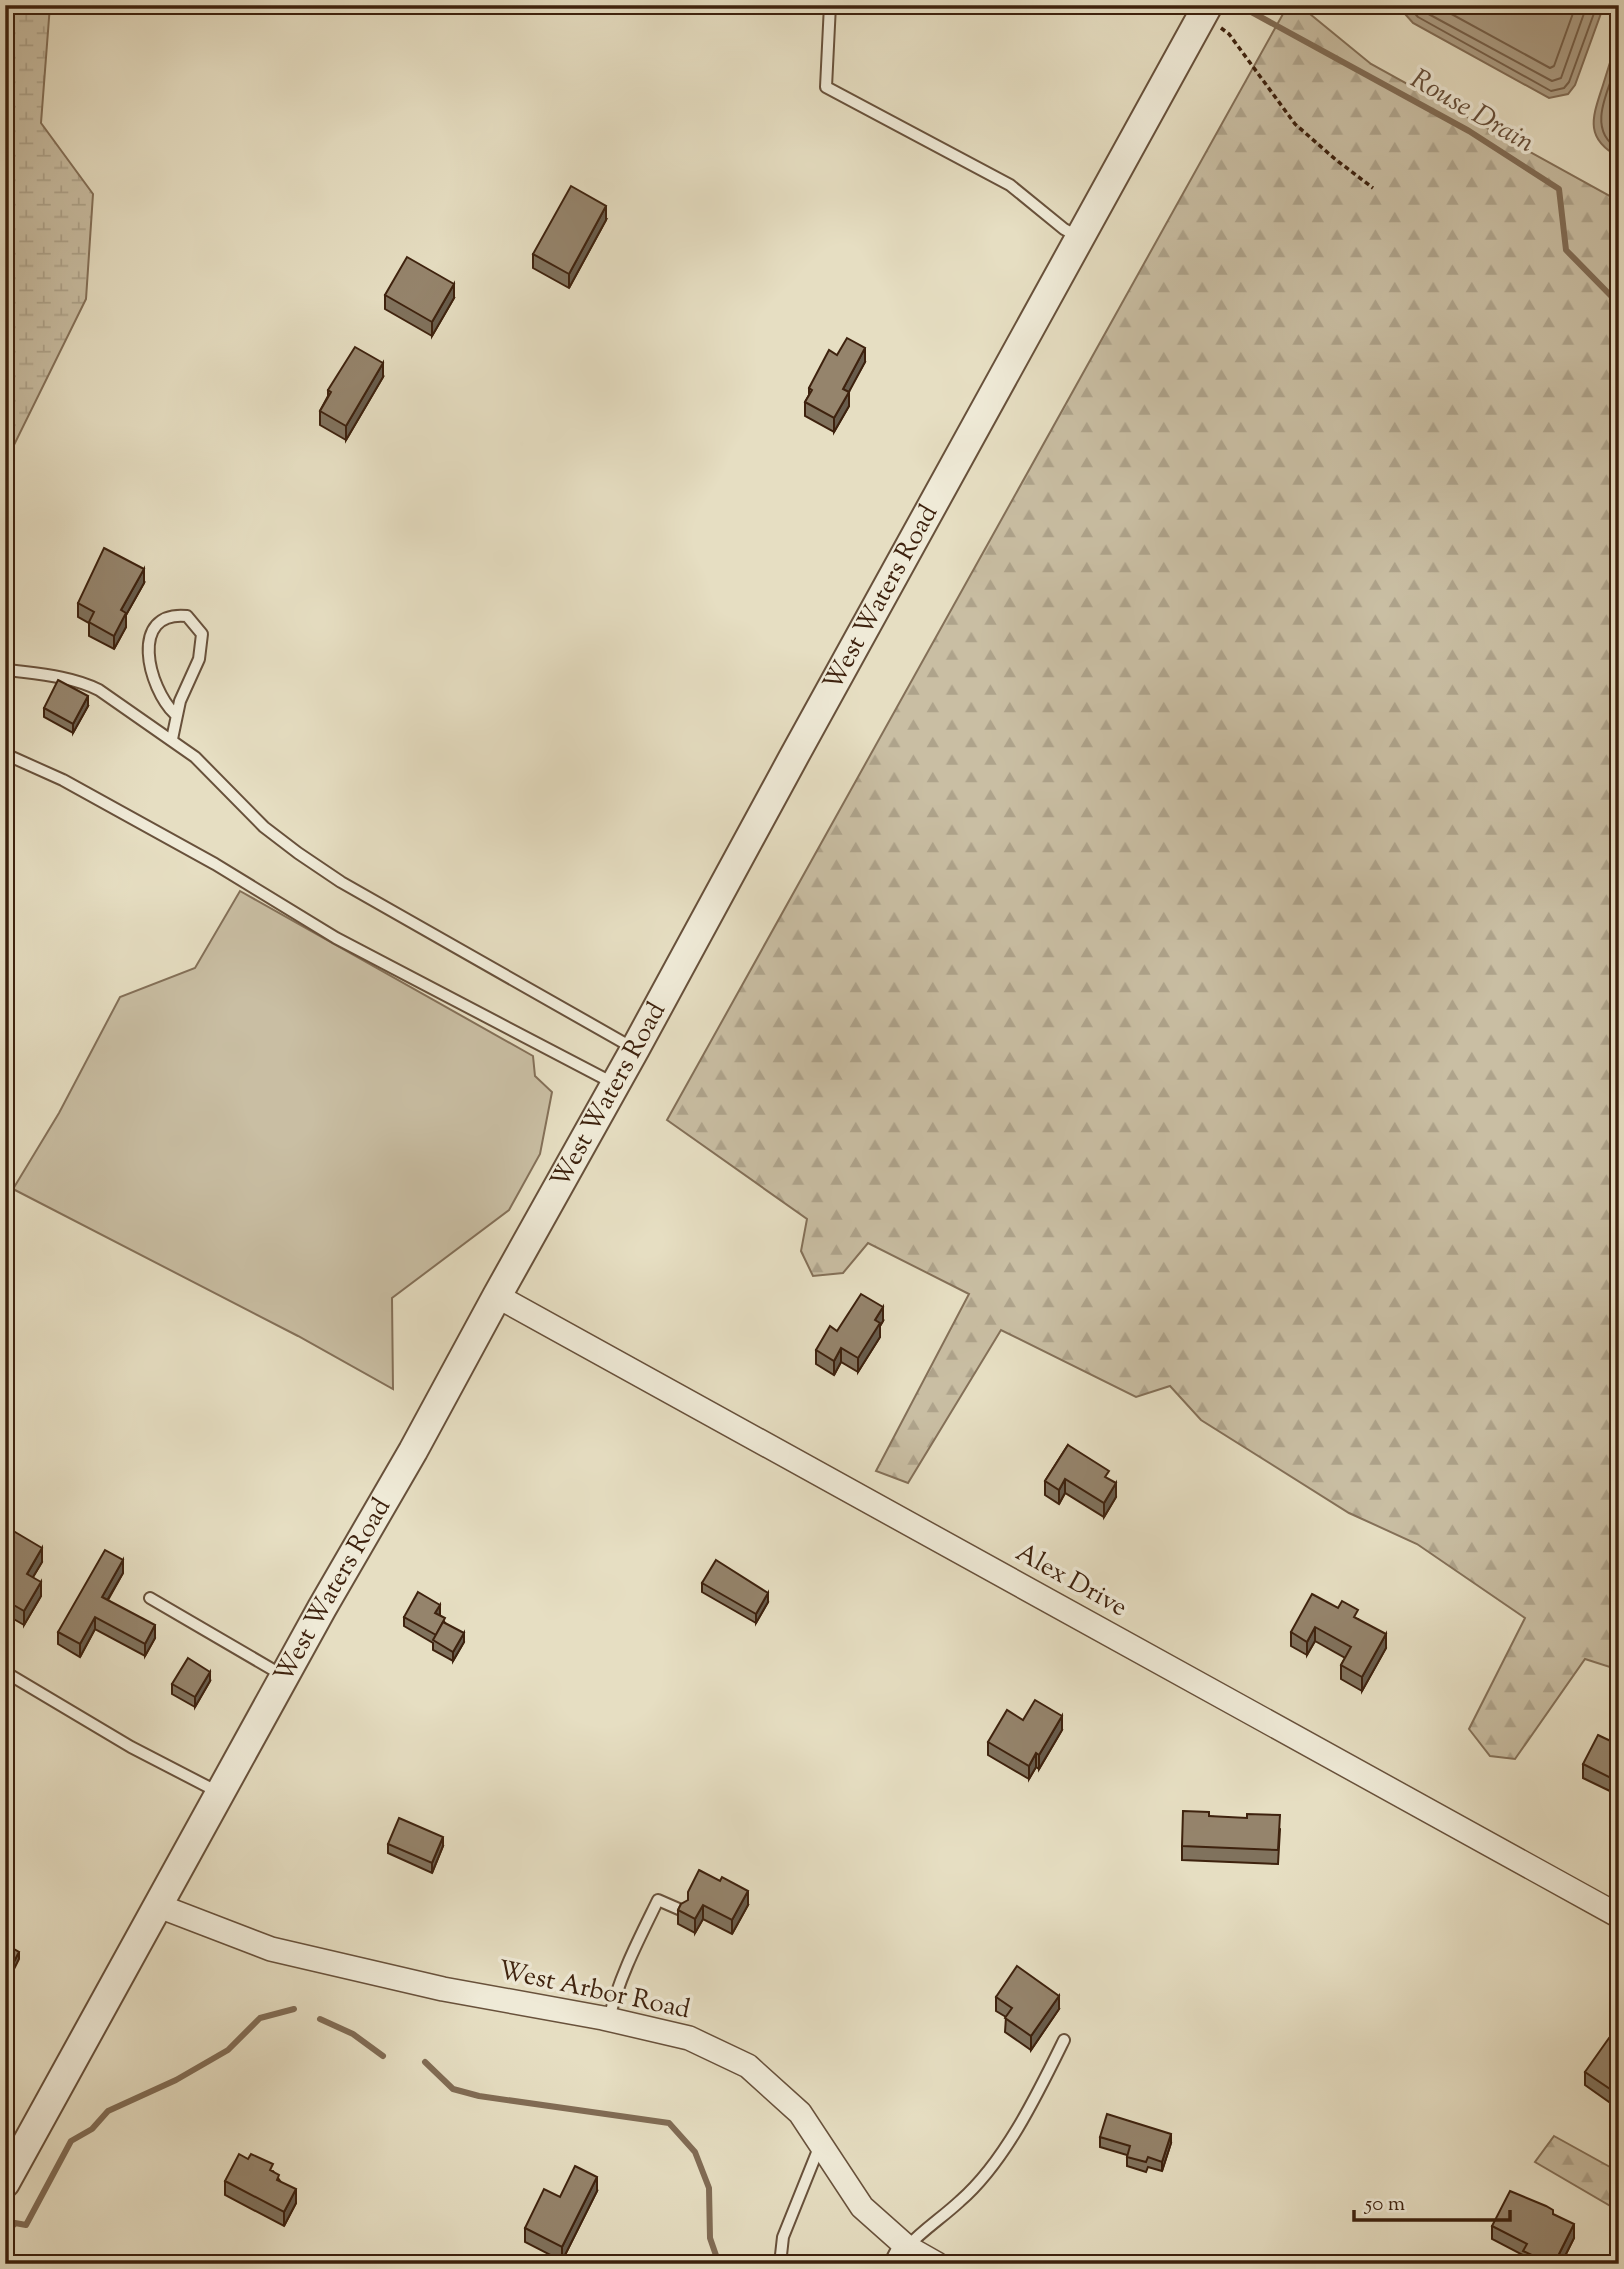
<svg xmlns="http://www.w3.org/2000/svg" width="1624" height="2269" font-family="'Sorts Mill Goudy',serif">
<style>
.forest{fill:url(#forest-firs);stroke:#847058;stroke-width:2}
.wetland{fill:url(#wetland-marsh);stroke:#847058;stroke-width:2}
.park{fill:#c9bea3;stroke:#847058;stroke-width:2}
.water{fill:#ad9e85;stroke:#816c55;stroke-width:2}
.lines{fill:none;stroke-linecap:round;stroke-linejoin:round}
.shore{stroke:#76604a;stroke-width:2}
.stream{stroke:#816c55;stroke-width:6}
.service-casing{stroke:#68513b;stroke-width:14}
.minor-casing{stroke:#68513b;stroke-width:26}
.tertiary-casing{stroke:#68513b;stroke-width:32}
.path{stroke:#3e220e;stroke-width:3.5;stroke-dasharray:5 3.5;stroke-linecap:butt}
.service{stroke:#efead7;stroke-width:10}
.minor{stroke:#efead7;stroke-width:23}
.tertiary{stroke:#efead7;stroke-width:28}
.wall{fill:#80725d;stroke:#3e220e;stroke-width:2}
.shaded-wall{fill:#685c4c;stroke:#3e220e;stroke-width:2}
.building{fill:#95846c;stroke:#3e220e;stroke-width:2}
.labels{text-anchor:middle;dominant-baseline:central;stroke-width:7;stroke-linejoin:round;paint-order:stroke}
.street-label{font-size:26px;fill:#3e220e;stroke:#efead7}
.water-label{font-size:28px;font-style:italic;fill:#654d38;stroke:#efead7}
</style>
<defs>
<pattern id="forest-firs" width="22" height="20" patternUnits="userSpaceOnUse" patternTransform="scale(1.75)"><rect width="22" height="20" fill="#c9bea3"/><path d="M5 1l3.5 6h-7zM16 11l3.5 6h-7z" fill="#aea38b"/></pattern>
<pattern id="wetland-marsh" width="20" height="14" patternUnits="userSpaceOnUse" patternTransform="scale(1.75)"><rect width="20" height="14" fill="#c9bea3"/><path d="M1 5h8M5 5V1M11 12h8M15 12V8" fill="none" stroke="#aea38b"/></pattern>
</defs>
<rect width="100%" height="100%" fill="#e6dec2"/>
<filter id="stains"><feTurbulence type="fractalNoise" baseFrequency=".00286" numOctaves="4"/><feColorMatrix values="0 0 0 0 .2 0 0 0 0 .09 0 0 0 0 .02 0 0 0 .5 -.17"/></filter>
<radialGradient id="worn" r=".72"><stop offset=".6" stop-color="#630" stop-opacity="0"/><stop offset="1" stop-color="#630" stop-opacity=".3"/></radialGradient>
<g class="forest">
<path d="M1288 5H1299L1371 64 1619 201V1670L1585 1659 1515 1759 1490 1756 1469 1729 1525 1618 1417 1544 1349 1513 1201 1420 1170 1386 1136 1397 1001 1330 908 1483 876 1471 969 1294 868 1243 843 1273 813 1276 801 1251 807 1219 667 1120Z"/>
<path d="M1554 2136 1619 2172V2211L1535 2162Z"/>
</g>
<path class="wetland" d="M5 5H50L41 123 93 194 86 299 14 445 5 448Z"/>
<path class="park" d="M240 891 533 1056 535 1076 552 1092 540 1154 509 1210 392 1298 393 1389 298 1336 13 1189 59 1113 120 997 195 968Z"/>
<g class="water">
<path d="M1397 5H1604L1575 85 1568 94 1549 98 1413 23Z"/>
<path d="M1619 36V157C1583 138 1593 116 1603 85 1608 69 1613 52 1619 36Z"/>
</g>
<g class="lines">
<g class="shore">
<path d="M1407 5 1418 17 1551 91 1564 88 1569 82 1597 5"/>
<path d="M1418 5 1423 11 1552 81 1561 78 1587 5"/>
<path d="M1435 5 1550 68 1554 66 1576 5"/>
<path d="M1619 59C1610 87 1584 130 1619 149"/>
</g>
<g class="stream">
<path d="M1248 5 1246 9 1469 131 1559 189 1566 250 1619 304"/>
<path d="M320 2019 353 2034 383 2056"/>
<path d="M425 2062 453 2089 479 2096 669 2123 695 2152 709 2188 710 2238 719 2264"/>
<path d="M10 2229 15 2223 26 2225 71 2141 92 2129 108 2111 176 2080 228 2050 260 2018 294 2009"/>
</g>
<g class="service-casing">
<g id="service">
<path d="M830 5 826 87 1010 185 1064 229 1077 236"/>
<path d="M8 670C38 674 71 676 99 690L195 757 264 827 298 853 341 882 633 1048"/>
<path d="M172 739 180 701 199 659 202 634 187 616C128 610 148 688 175 714"/>
<path d="M5 754 63 780 215 864 336 938 613 1083"/>
<path d="M150 1598 282 1675"/>
<path d="M5 1672 131 1747 218 1792"/>
<path d="M609 2019C619 1977 639 1939 658 1900L681 1910"/>
<path d="M907 2247C924 2229 943 2217 960 2201 1005 2162 1038 2093 1064 2040"/>
<path d="M780 2264 783 2237 820 2145"/>
<path d="M889 2264 901 2241"/>
</g>
</g>
<g class="minor-casing">
<g id="minor">
<path d="M497 1296 1619 1916"/>
<path d="M159 1906 271 1949 443 1989 603 2018 689 2038 748 2066 800 2113 862 2207 907 2247 937 2264"/>
</g>
</g>
<g class="tertiary-casing">
<g id="tertiary">
<path id="s1" d="M5 2183 322 1608 413 1451 497 1296 635 1049 792 760 1208 5"/>
</g>
</g>
<path class="path" d="M1221 28 1229 34 1295 124 1335 159 1373 188"/>
<use href="#service" class="service"/>
<use href="#minor" class="minor"/>
<use href="#tertiary" class="tertiary"/>
</g>
<g class="wall">
<path d="M606 220 569 288 533 268V254Z"/>
<path d="M385 295 454 298 432 336 385 309Z"/>
<path d="M837 355 865 362 848 392 849 406 834 432 805 416V402L809 395V388Z"/>
<path d="M383 377 346 440 320 425V411L328 396V390Z"/>
<path d="M144 583 126 615V627L114 649 89 636V623L78 617V603Z"/>
<path d="M88 706 73 733 44 717V708Z"/>
<path d="M883 1321 880 1326V1337L858 1372 841 1362 834 1375 816 1364V1350L837 1331Z"/>
<path d="M1068 1445 1116 1497 1104 1517 1065 1493 1059 1504 1045 1495V1481Z"/>
<path d="M5 1526 42 1562 33 1577 41 1596 24 1625 5 1614Z"/>
<path d="M123 1573 108 1600 155 1638 145 1656 95 1629 80 1657 58 1644V1632Z"/>
<path d="M702 1583 768 1602 756 1623 702 1592Z"/>
<path d="M440 1614V1615L445 1623 464 1642 453 1661 433 1650V1643L404 1626V1617Z"/>
<path d="M1358 1619 1386 1648 1362 1691 1341 1679V1665L1345 1658 1315 1641 1307 1655 1291 1646V1632Z"/>
<path d="M210 1681 195 1707 172 1694V1684Z"/>
<path d="M1023 1720 1062 1730 1039 1769 1036 1767 1029 1779 988 1755V1742Z"/>
<path d="M1619 1745V1803L1614 1801V1793L1583 1778V1764Z"/>
<path d="M1209 1816 1280 1829 1278 1864 1182 1860V1846Z"/>
<path d="M388 1844 443 1846 432 1873 388 1853Z"/>
<path d="M681 1904 748 1905 732 1934 703 1919 695 1933 678 1924V1910Z"/>
<path d="M996 1997 1059 2009 1031 2050 1005 2032 1006 2017 996 2011Z"/>
<path d="M1619 2044V2109L1585 2085V2072Z"/>
<path d="M1100 2137 1171 2143 1162 2171 1148 2167 1146 2172 1127 2166V2155L1100 2147Z"/>
<path d="M273 2171 296 2203 284 2226 225 2195V2181Z"/>
<path d="M597 2191 562 2261 525 2242V2228L560 2197Z"/>
<path d="M1553 2214 1574 2238 1561 2264H1523V2255L1492 2239V2226Z"/>
</g>
<g class="shaded-wall">
<path d="M606 206V220L569 288V274Z"/>
<path d="M454 284V298L432 336V322Z"/>
<path d="M865 348V362L843 403V389Z"/>
<path d="M383 363V377L346 440V426Z"/>
<path d="M849 392V406L834 432V418Z"/>
<path d="M144 569V583L126 615V627L114 649V636L121 610Z"/>
<path d="M88 696V706L73 733V724Z"/>
<path d="M883 1307V1321L880 1326V1337L858 1372V1358L875 1320Z"/>
<path d="M841 1348V1362L834 1375V1361Z"/>
<path d="M1065 1479V1493L1059 1504V1490Z"/>
<path d="M1116 1483V1497L1104 1517V1503Z"/>
<path d="M42 1548V1562L27 1587V1574Z"/>
<path d="M123 1560V1573L102 1609V1597Z"/>
<path d="M41 1582V1596L24 1625V1611Z"/>
<path d="M768 1593V1602L756 1623V1614Z"/>
<path d="M440 1605V1614L435 1622V1613Z"/>
<path d="M95 1617V1629L80 1657V1644Z"/>
<path d="M155 1625V1638L145 1656V1644Z"/>
<path d="M1315 1627V1641L1307 1655V1642Z"/>
<path d="M464 1633V1642L453 1661V1652Z"/>
<path d="M1386 1634V1648L1362 1691V1677Z"/>
<path d="M210 1672V1681L195 1707V1697Z"/>
<path d="M1062 1716V1730L1039 1769V1755Z"/>
<path d="M1036 1753V1767L1029 1779V1766Z"/>
<path d="M443 1837V1846L432 1873V1863Z"/>
<path d="M10 1866V1871L5 1879V1874Z"/>
<path d="M748 1891V1905L732 1934V1920Z"/>
<path d="M703 1905V1919L695 1933V1919Z"/>
<path d="M19 1952V1959L5 1987V1979Z"/>
<path d="M1059 1996V2009L1031 2050V2036Z"/>
<path d="M1171 2134V2143L1162 2171V2162Z"/>
<path d="M597 2177V2191L562 2261V2247Z"/>
<path d="M296 2189V2203L284 2226V2212Z"/>
<path d="M1574 2224V2238L1561 2264H1554Z"/>
</g>
<g class="building">
<path d="M571 186 606 206 569 274 533 254Z"/>
<path d="M407 257 454 284 432 322 385 295Z"/>
<path d="M847 338 865 348 843 389 849 392 834 418 805 402 812 390 809 388 829 350 837 355Z"/>
<path d="M355 347 383 363 346 426 320 411 331 392 328 390Z"/>
<path d="M104 548 144 569 121 610 126 613 114 636 89 622 94 612 78 603Z"/>
<path d="M58 680 88 696 73 724 44 708Z"/>
<path d="M861 1294 883 1307 875 1320 880 1323 858 1358 841 1348 834 1361 816 1350 830 1326 837 1331Z"/>
<path d="M1068 1445 1109 1471 1105 1477 1116 1483 1104 1503 1065 1479 1059 1490 1045 1481Z"/>
<path d="M5 1526 42 1548 27 1574 41 1582 24 1611 5 1600Z"/>
<path d="M105 1550 123 1560 102 1597 155 1625 145 1644 95 1617 80 1644 58 1632Z"/>
<path d="M716 1560 768 1593 756 1614 702 1583Z"/>
<path d="M418 1592 440 1605 435 1613 445 1618 436 1635 404 1617Z"/>
<path d="M1312 1594 1338 1608 1342 1601 1358 1610 1354 1617 1386 1634 1362 1677 1341 1665 1351 1647 1315 1627 1307 1642 1291 1632Z"/>
<path d="M443 1622 464 1633 453 1652 433 1640Z"/>
<path d="M188 1658 210 1672 195 1697 172 1684Z"/>
<path d="M1035 1700 1062 1716 1039 1755 1036 1753 1029 1766 988 1742 1007 1710 1023 1720Z"/>
<path d="M1598 1735 1619 1745V1790L1614 1787 1617 1781 1583 1764Z"/>
<path d="M1183 1811 1209 1812V1816L1247 1818V1814L1280 1815 1278 1850 1182 1846Z"/>
<path d="M399 1818 443 1837 432 1863 388 1844Z"/>
<path d="M5 1864 10 1866 5 1874Z"/>
<path d="M699 1870 720 1881 722 1877 748 1891 732 1920 703 1905 695 1919 678 1910 681 1904 688 1900V1892Z"/>
<path d="M5 1944 19 1952 5 1979Z"/>
<path d="M1017 1966 1059 1996 1031 2036 1005 2018 1012 2008 996 1997Z"/>
<path d="M1609 2038 1619 2044V2095L1585 2072Z"/>
<path d="M1107 2114 1171 2134 1162 2162 1148 2157 1146 2162 1127 2157 1130 2146 1100 2137Z"/>
<path d="M239 2154 248 2159 251 2154 273 2164 270 2170 279 2175 277 2180 296 2189 284 2212 225 2181Z"/>
<path d="M575 2166 597 2177 562 2247 525 2228 544 2189 560 2197Z"/>
<path d="M1510 2191 1546 2206 1553 2210V2214L1574 2224 1554 2264H1551L1523 2251 1527 2244 1492 2226Z"/>
</g>
<g class="labels">
<g class="street-label">
<text stroke="none"><textPath href="#s1" startOffset="1811">West Waters Road</textPath></text>
<text stroke="none"><textPath href="#s1" startOffset="1244">West Waters Road</textPath></text>
<text transform="translate(1071 1581) rotate(29)">Alex Drive</text>
<text stroke="none"><textPath href="#s1" startOffset="677">West Waters Road</textPath></text>
<text transform="translate(594 1991) rotate(12)">West Arbor Road</text>
</g>
<g class="water-label">
<text transform="translate(1472 112) rotate(30)">Rouse Drain</text>
</g>
</g>
<rect width="1624" height="2269" fill="none" stroke="#e6dec2" stroke-width="28"/>
<rect x="7" y="7" width="1610" height="2255" fill="none" stroke="#3e220e" stroke-width="3.5"/>
<rect x="14" y="14" width="1596" height="2241" fill="none" stroke="#3e220e" stroke-width="2"/>
<path d="M1354 2210v10h156v-10" fill="none" stroke="#3e220e" stroke-width="3.5"/>
<text x="1365" y="2210" font-size="21" fill="#3e220e" stroke="#efead7" stroke-width="5" paint-order="stroke">50 m</text>
<rect width="100%" height="100%" filter="url(#stains)"/>
<rect width="100%" height="100%" fill="url(#worn)"/>
</svg>
